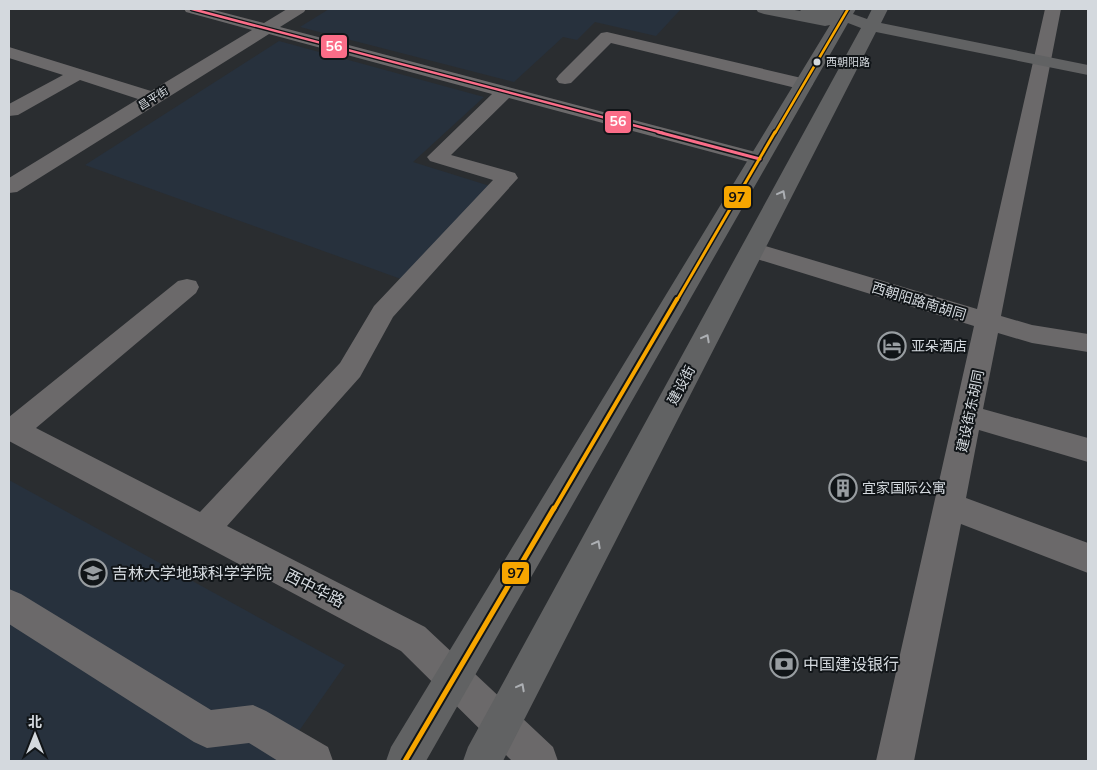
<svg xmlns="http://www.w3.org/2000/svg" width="1097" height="770" font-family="Mulish,'Noto Sans SC',sans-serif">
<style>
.built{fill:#27313d}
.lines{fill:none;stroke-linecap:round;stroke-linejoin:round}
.minor{fill:#6b696a;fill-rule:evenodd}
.major{fill:#616263;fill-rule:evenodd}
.bus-1-far1-casing{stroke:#111518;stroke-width:5}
.bus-1-casing{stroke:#111518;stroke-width:6}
.bus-2-far3-casing{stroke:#111518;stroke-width:5}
.bus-2-far2-casing{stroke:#111518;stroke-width:6}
.bus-2-far1-casing{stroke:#111518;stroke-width:8}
.bus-2-casing{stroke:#111518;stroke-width:9}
.bus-1-far1{stroke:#fb6d88;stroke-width:2.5}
.bus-1{stroke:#fb6d88;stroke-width:3}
.bus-2-far3{stroke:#f7a600;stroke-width:2.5}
.bus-2-far2{stroke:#f7a600;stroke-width:3}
.bus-2-far1{stroke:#f7a600;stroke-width:4}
.bus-2{stroke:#f7a600;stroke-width:5}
.oneway{stroke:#acafb3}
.bus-dot{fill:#d4d9de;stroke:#111518;stroke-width:2}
.labels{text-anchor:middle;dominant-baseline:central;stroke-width:4;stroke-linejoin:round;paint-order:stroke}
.far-bus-label{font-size:11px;fill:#d4d9de;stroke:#111518;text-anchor:start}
.far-street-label{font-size:11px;fill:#d4d9de;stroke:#111518}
.street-label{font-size:14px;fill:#d4d9de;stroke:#111518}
.poi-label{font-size:14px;fill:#d4d9de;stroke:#111518;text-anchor:start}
.near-poi-label{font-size:16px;fill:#d4d9de;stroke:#111518;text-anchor:start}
.near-street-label{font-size:16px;fill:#d4d9de;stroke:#111518}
.line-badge{stroke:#111518;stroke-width:2}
.badge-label{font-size:14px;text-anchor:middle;font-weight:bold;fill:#fff}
.pale-badge-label{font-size:14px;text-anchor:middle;font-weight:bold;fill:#111}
</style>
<rect width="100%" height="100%" fill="#2a2d30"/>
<g class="built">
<path d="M329 9H681L656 36 595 22 577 40 563 37 514 82 300 27Z"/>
<path d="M279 41 484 97 413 162 490 186 401 279 85 165Z"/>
<path d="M9 480 345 665 278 761H9Z"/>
</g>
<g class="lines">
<g class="minor">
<path d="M184 9H210L264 23 287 9H306L304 12 280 27 767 155 770 159 767 163 760 165 509 98 451 155 515 173 518 178 393 317 360 377 227 526 425 627 553 747 558 761H512L401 651 9 441V417L178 281 187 279 196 281 199 287 196 293 36 428 200 512 340 363 374 306 493 180 430 161 427 157 492 94 269 34 17 192 9 193V178L138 99 80 80 18 115 9 116V104L63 75 9 58V47L151 91 252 30 186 12Z"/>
<path d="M1045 9H1061L1001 316 1032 325 1088 334V352L1032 343 998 333 983 409 1088 438V462L979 430 966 498 1088 543V573L961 524 914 761H876L974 326 744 255 740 250 744 245 752 242 977 309Z"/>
<path d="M607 32 810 80 813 84 810 88 804 90 611 43 571 83 565 84 559 83 556 79 559 75 601 33Z"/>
<path d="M9 589 21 594 211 710 253 705 266 711 328 747 333 761H278L249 743 207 748 194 742 9 624Z"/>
</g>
<path class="major" d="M756 9H788L801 11 799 9H856L853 14 867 19 872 9H888L881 23 1088 65V75L876 32 503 761H463L468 747 861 28 848 23 426 761H386L391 747 830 25 825 26 764 14 758 12Z"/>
<g class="bus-1-far1-casing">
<path id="bus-1-far1" d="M192 9 663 133"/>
</g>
<g class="bus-1-casing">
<path id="bus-1" d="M658 132 760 159"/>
</g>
<g class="bus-2-far3-casing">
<path id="bus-2-far3" d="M775 133 848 9"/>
</g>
<g class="bus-2-far2-casing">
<path id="bus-2-far2" d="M677 300 775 132"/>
</g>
<g class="bus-2-far1-casing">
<path id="bus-2-far1" d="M554 509 677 299"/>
</g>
<g class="bus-2-casing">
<path id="bus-2" d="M405 761 554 508"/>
</g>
<use href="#bus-1-far1" class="bus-1-far1"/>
<use href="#bus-1" class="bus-1"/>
<use href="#bus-2-far3" class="bus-2-far3"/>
<use href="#bus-2-far2" class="bus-2-far2"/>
<use href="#bus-2-far1" class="bus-2-far1"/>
<use href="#bus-2" class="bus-2"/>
</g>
<defs><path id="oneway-chevron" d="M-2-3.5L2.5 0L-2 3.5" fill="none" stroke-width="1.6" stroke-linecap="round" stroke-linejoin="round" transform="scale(1.25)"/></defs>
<g class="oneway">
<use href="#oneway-chevron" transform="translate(782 194) rotate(-62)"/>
<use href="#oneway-chevron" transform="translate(706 338) rotate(-62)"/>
<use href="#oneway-chevron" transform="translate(597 544) rotate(-62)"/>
<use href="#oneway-chevron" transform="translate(521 687) rotate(-62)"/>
</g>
<defs>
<g id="hotel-ring" transform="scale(1.4375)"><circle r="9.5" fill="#111518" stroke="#989da1" stroke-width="1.5"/><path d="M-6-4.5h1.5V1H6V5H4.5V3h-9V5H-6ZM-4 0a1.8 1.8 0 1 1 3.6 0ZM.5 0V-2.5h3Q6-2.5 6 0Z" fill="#989da1"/></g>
<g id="building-ring" transform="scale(1.4375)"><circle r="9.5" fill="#111518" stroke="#989da1" stroke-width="1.5"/><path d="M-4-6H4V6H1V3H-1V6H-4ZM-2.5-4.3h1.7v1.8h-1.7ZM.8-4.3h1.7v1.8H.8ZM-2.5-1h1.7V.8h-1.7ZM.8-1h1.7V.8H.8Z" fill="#989da1"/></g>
<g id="university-ring" transform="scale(1.4375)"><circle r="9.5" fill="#111518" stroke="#989da1" stroke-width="1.5"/><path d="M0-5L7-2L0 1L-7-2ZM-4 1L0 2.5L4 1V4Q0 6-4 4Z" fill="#989da1"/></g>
<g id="bank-ring" transform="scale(1.4375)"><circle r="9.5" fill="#111518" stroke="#989da1" stroke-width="1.5"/><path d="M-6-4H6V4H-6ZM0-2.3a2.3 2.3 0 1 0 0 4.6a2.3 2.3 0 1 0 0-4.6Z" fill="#989da1"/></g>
</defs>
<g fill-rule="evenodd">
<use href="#hotel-ring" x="892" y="346"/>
<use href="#building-ring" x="843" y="488"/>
<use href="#university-ring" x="93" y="573"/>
<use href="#bank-ring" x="784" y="664"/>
</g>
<circle class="bus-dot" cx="817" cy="62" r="4.5"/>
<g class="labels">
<g class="far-bus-label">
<text x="826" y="62">西朝阳路</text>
</g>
<g class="far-street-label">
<text transform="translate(153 98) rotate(-32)">昌平街</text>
</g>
<g class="street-label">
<text transform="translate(919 301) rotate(17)">西朝阳路南胡同</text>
<text transform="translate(681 385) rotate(-62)">建设街</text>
<text transform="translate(970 411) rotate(-78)">建设街东胡同</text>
</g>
<g class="poi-label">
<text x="911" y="346">亚朵酒店</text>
<text x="862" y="488">宜家国际公寓</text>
</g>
<g class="near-poi-label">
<text x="112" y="573">吉林大学地球科学学院</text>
<text x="803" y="664">中国建设银行</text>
</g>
<g class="near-street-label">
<text transform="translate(315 588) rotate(27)">西中华路</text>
</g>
</g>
<g class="line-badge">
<rect x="320" y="34" width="28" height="25" rx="5" fill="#fb6d88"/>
<rect x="604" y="110" width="28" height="24" rx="5" fill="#fb6d88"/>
<rect x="723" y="185" width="29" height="24" rx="5" fill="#f7a600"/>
<rect x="501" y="561" width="29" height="24" rx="5" fill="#f7a600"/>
</g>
<g class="badge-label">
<text x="334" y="51">56</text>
<text x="618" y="126">56</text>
</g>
<g class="pale-badge-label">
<text x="737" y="202">97</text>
<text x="516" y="578">97</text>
</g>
<rect width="1097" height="770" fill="none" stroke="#d4d9de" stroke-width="20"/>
<g transform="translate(35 735)" stroke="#111518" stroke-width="4" paint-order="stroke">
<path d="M0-4L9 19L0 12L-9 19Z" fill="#d4d9de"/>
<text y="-8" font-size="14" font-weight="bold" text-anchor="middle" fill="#d4d9de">北</text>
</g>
</svg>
